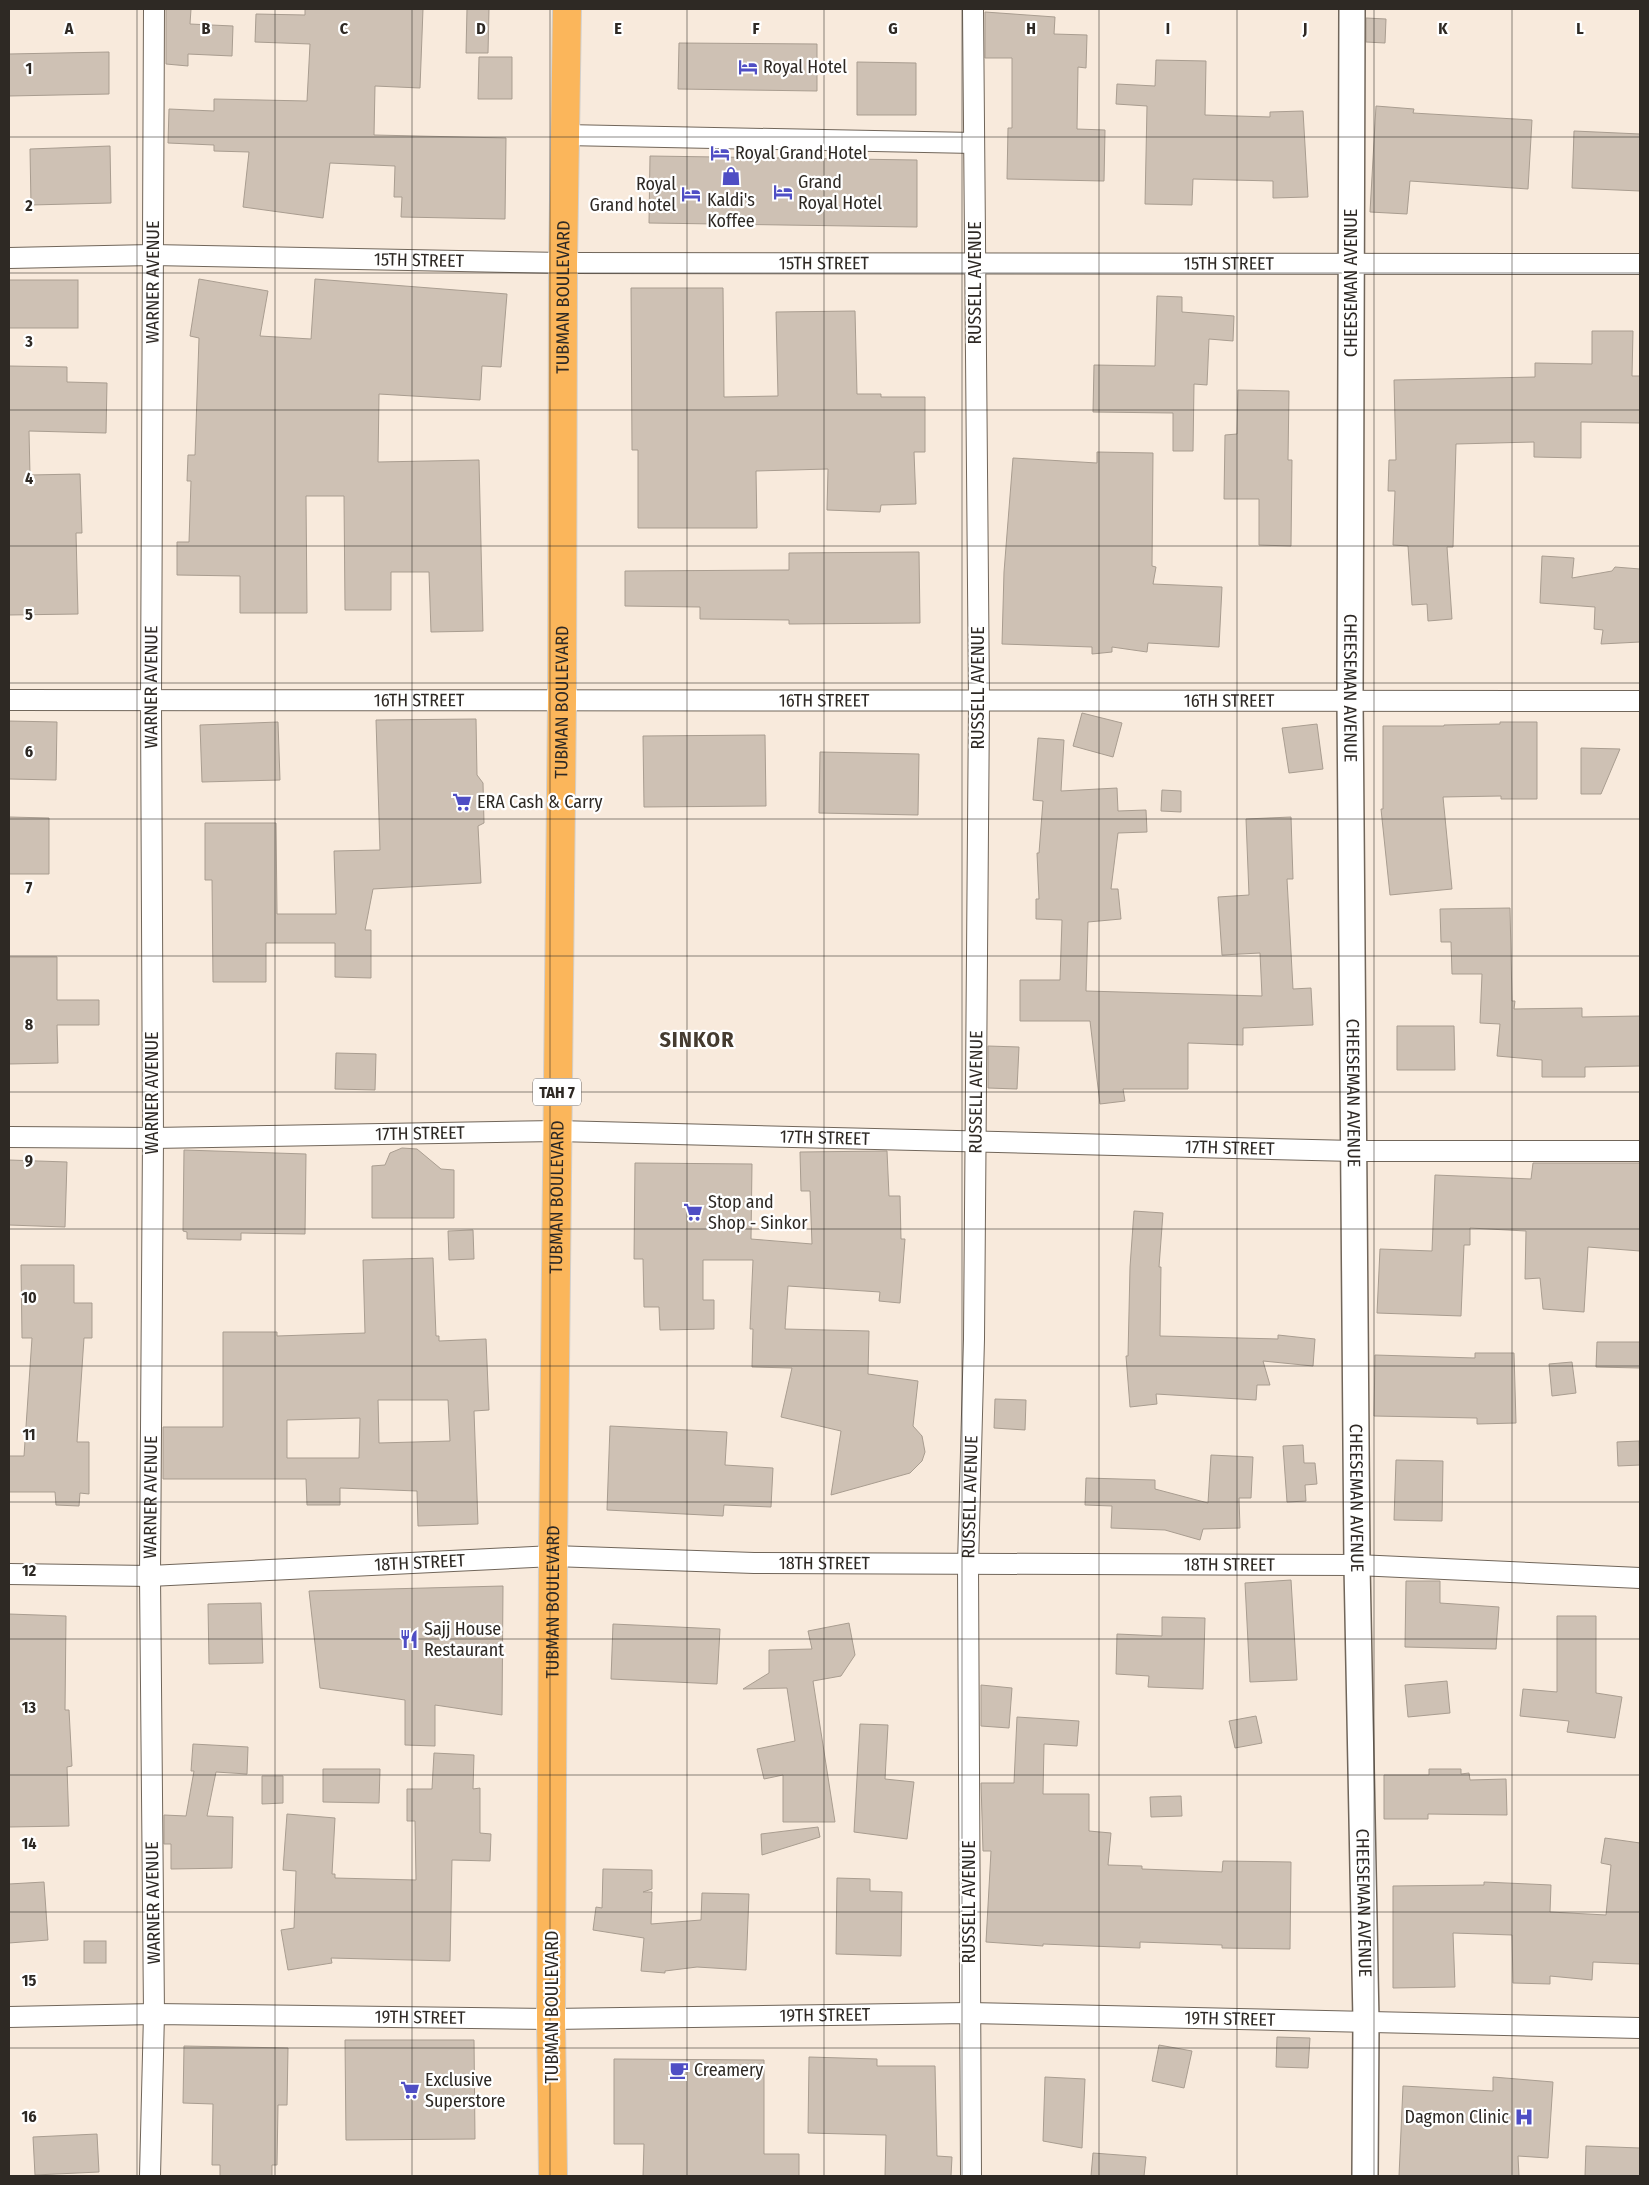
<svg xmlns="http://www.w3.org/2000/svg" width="1649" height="2185" font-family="'Fira Sans Condensed',sans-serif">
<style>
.building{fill:#cec1b4;stroke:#a99d90;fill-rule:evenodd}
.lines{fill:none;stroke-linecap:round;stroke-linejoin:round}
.minor-casing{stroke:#71665a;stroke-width:22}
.tertiary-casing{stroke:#71665a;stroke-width:28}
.trunk-casing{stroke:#d1d0cf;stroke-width:30}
.minor{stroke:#fff;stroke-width:20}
.tertiary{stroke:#fff;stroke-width:25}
.trunk{stroke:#fbb65b;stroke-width:28}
.grid{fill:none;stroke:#2e2924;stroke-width:1;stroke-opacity:0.55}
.labels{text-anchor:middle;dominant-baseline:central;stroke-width:4.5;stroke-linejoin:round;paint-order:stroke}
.shield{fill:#fff;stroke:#6d6966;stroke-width:1}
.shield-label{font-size:16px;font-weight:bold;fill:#2e2924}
.poi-label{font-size:18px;fill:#2e2924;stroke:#fff;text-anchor:start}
.street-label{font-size:18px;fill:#2e2924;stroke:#fff}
.district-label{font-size:22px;font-weight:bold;letter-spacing:1px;fill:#453b2f;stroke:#fff}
.grid-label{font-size:16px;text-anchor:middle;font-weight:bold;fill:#2e2924;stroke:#fff;stroke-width:4.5;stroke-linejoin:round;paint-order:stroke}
</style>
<rect width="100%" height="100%" fill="#f8eadc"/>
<g class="building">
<path d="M166 9H191L190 24 233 26 232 56 188 54V66L166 64Z"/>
<path d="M305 9H423L420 88 375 86 374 135 506 138 505 219 401 217 402 197H394L395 166 330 163 323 218 243 207 249 152 214 151V145L168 143 169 109 214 111V99L307 101 310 44 255 42 256 14 305 15Z"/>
<path d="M467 9H489L488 53H466Z"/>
<path d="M985 12 1055 17 1054 34 1087 35 1086 68 1078 67 1077 129 1105 130 1104 181 1007 179 1008 128H1012V58H985Z"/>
<path d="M1366 18 1386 19 1385 43 1366 42Z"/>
<path d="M679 43 817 44V91L678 89Z"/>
<path d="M109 52V94L9 96V54Z"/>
<path d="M479 57H512V99H478Z"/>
<path d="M1156 60 1206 61 1205 115 1270 117V112L1303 111 1308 197 1273 198V181L1193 179 1192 205 1145 204 1147 106 1116 104 1117 84 1155 86Z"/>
<path d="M857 62 916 63V115H857Z"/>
<path d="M1376 106 1414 109 1413 113 1532 120 1528 189 1410 181 1407 214 1370 212Z"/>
<path d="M1574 131 1640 134V191L1572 188Z"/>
<path d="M110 146 111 203 31 205 30 149Z"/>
<path d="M650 156 917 160V227L649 223Z"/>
<path d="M199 279 268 291 260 336 311 339 315 279 507 294 501 367 482 366 480 400 379 394 378 462 479 460 483 631 431 632 429 572H391V610H345L344 496H306L307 613H240V576L177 575V542H189L191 481H187L188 455H195L199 338 190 336Z"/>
<rect x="9" y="280" width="69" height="48"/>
<path d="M631 288H723L724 397 778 396 776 312 855 311 857 394H881V397H925V452H914L916 504 881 505 880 512 827 510 828 469 756 471 757 528H638V450H632Z"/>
<path d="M1157 296 1182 297V312L1234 316 1233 341 1209 339 1207 385 1194 384 1193 451H1173V413L1093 412 1094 365 1155 366Z"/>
<path d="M1592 331H1633L1632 376H1640V423L1581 422V458L1534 457V442L1456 444 1453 547H1447L1452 619 1428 621 1427 604 1412 605 1408 546 1393 545 1395 491H1388L1389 460H1396L1394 380 1535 377V363L1592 364Z"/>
<path d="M9 366 67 367V382L107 383 106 433 29 431 30 475 80 474 82 533H76L78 614 9 615Z"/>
<path d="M1238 390 1289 391 1288 460H1292L1291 546 1259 545V499H1224L1225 435 1237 434Z"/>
<path d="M1097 452 1153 453 1152 566 1156 567 1153 584 1222 587 1219 647 1148 643 1147 652 1112 647V652L1092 654V647L1002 644 1004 572 1013 458 1097 463Z"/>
<path d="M919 552 920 623 789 624V620L700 619V607L625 606V571L789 570V553Z"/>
<path d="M1542 556 1574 558 1572 578 1612 571 1615 567 1640 569V642L1601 644 1603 630 1594 629 1595 607 1540 603Z"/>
<path d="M1082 713 1122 723 1113 757 1073 746Z"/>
<path d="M476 719 477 775 483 783 484 823 478 826 481 883 373 889 365 930H371V978L335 977V943H266V982H213L212 880H205V823H276L277 914H336L334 851 380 850 376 720Z"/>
<path d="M9 721 57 722 56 780 9 779Z"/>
<path d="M278 722 280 780 202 782 200 725Z"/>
<path d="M1500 722H1537V799H1501V796L1443 797 1452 889 1390 895 1381 809H1383V726H1444V725L1500 724Z"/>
<path d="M1317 724 1323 769 1289 773 1282 728Z"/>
<path d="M765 735 766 806 644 807 643 736Z"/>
<path d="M1038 738 1064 740 1061 791 1117 788 1118 811 1146 810 1147 832 1118 833 1111 889H1118L1121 919 1088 922 1086 991 1262 996 1260 953 1222 955 1218 897 1249 895 1246 819 1291 817 1293 879H1287L1293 989 1311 988 1313 1025 1243 1028V1045L1188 1043V1089H1123L1125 1101 1100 1104 1090 1021H1020V980H1060L1062 920 1036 919V899H1039L1037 853H1039L1043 801 1033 800Z"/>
<path d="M1581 748 1620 749 1601 794H1581Z"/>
<path d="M820 752 919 754 918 815 819 813Z"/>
<path d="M1162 790 1181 791V812L1161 811Z"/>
<path d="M9 817 49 818V874H9Z"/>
<path d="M1510 908 1512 1001H1515L1514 1009 1582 1008V1017L1640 1016V1066L1585 1067V1077H1542V1060L1497 1056 1500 1024 1480 1023 1482 974H1452L1451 942H1441L1440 909Z"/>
<path d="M9 957H57V1000H99V1025H57L58 1063 9 1064Z"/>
<path d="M1397 1026H1454L1455 1070H1397Z"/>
<path d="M988 1046 1019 1047 1017 1089 988 1088Z"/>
<path d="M336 1053 376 1054 375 1090 335 1089Z"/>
<path d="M402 1148 417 1149 441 1169 454 1170V1218H372V1166L385 1165 390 1153Z"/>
<path d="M184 1150 306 1154 305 1234 241 1233V1240L187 1239V1232L183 1231Z"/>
<path d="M887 1151 889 1196H900L901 1239H905L900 1303 879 1301 880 1292 788 1286 785 1329 869 1331 868 1374 918 1381 913 1426 922 1436 925 1452 922 1461 910 1473 831 1495 841 1431 781 1417 792 1368 752 1367 753 1329H750L753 1260H703V1300H714V1329L660 1330 659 1307H644L643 1259H634L635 1163 752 1164 751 1239 812 1244 810 1191H801L800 1152Z"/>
<path d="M9 1160 67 1162 65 1227 9 1225Z"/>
<path d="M1533 1163H1640V1251L1588 1247 1584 1312 1543 1309 1540 1278 1525 1279 1526 1231 1470 1228V1245H1464L1461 1316 1377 1313 1380 1249 1432 1251 1435 1175 1531 1179Z"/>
<path d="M1134 1211 1163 1213 1159 1267H1161L1160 1336 1278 1339V1335L1315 1339 1313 1366 1263 1361 1270 1385H1257L1256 1400 1156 1394 1157 1404 1130 1407 1126 1356H1128L1130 1267Z"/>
<path d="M473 1230 474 1259 449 1260 448 1231Z"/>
<path d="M433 1258 436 1336H439V1341L486 1339 489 1410 474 1411 478 1524 418 1526 417 1491 340 1488V1505H307L306 1479H163V1427H223V1332H277V1336L365 1333 363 1260ZM378 1400H448L450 1441 379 1443ZM360 1418 359 1458H287V1420Z"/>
<path d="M21 1265H74V1303H92V1338H84L77 1442H89V1494L80 1493 79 1506 56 1505 55 1492H9V1456H24L32 1338H22Z"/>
<path d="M1597 1342H1640V1368L1596 1367Z"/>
<path d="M1475 1353H1514L1516 1423 1477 1424V1418L1374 1416 1375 1355 1475 1358Z"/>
<path d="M1572 1362 1576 1393 1552 1396 1549 1364Z"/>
<path d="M995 1399 1026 1400 1025 1430 994 1428Z"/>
<path d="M610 1426 727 1432 725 1465 773 1468 771 1507 724 1505 723 1516 607 1510Z"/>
<path d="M1639 1441 1640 1465 1618 1466 1617 1442Z"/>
<path d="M1303 1445 1304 1463H1315L1317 1484 1305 1485 1306 1501 1287 1502 1283 1446Z"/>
<path d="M1211 1455 1253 1457 1251 1498H1239L1240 1528 1203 1529 1200 1540 1165 1530 1111 1528 1112 1506 1085 1505 1086 1478 1155 1480V1489L1208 1503Z"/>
<path d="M1396 1460 1443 1461 1442 1521 1394 1520Z"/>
<path d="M1291 1580 1297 1680 1250 1682 1245 1583Z"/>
<path d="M1406 1581H1440V1603L1499 1607 1496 1649 1405 1647Z"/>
<path d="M503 1586 502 1715 435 1705V1746L405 1745V1700L320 1688 309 1591Z"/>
<path d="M261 1603 263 1663 209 1664 208 1604Z"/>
<path d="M9 1614 66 1616 65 1710H69L72 1766 67 1767 69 1826 9 1827Z"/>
<path d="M1557 1616H1596V1693L1622 1697 1615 1738 1567 1732 1569 1721 1520 1716 1523 1689 1557 1692Z"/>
<path d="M1162 1617 1205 1618 1203 1689 1148 1687 1149 1676 1116 1674 1117 1634 1162 1636Z"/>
<path d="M849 1623 855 1655 841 1676 813 1681 835 1822H783V1775L764 1779 757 1749 795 1741 787 1688 743 1689 769 1673V1650L812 1649 808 1631Z"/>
<path d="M613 1624 720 1629 717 1684 611 1679Z"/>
<path d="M1447 1681 1450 1713 1408 1717 1405 1685Z"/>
<path d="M981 1685 1012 1688 1009 1728 981 1726Z"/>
<path d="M1256 1716 1262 1743 1235 1748 1229 1721Z"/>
<path d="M1017 1717 1079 1721 1077 1746 1044 1744 1043 1794H1089V1831L1111 1833 1108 1865 1142 1866V1869L1222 1872 1223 1861 1291 1862 1290 1949 1222 1948V1945L1140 1942V1948L1043 1944V1946L986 1942 991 1851H983L981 1783H1014Z"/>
<path d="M860 1724 888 1725 885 1779 914 1782 907 1839 854 1832Z"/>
<path d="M193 1744 248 1747 247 1774 216 1772 207 1816 233 1817 232 1868 171 1869V1844H164V1815L186 1816 194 1771H191Z"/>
<path d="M434 1753 474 1755 473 1789 480 1788V1833L491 1834 490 1861 452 1860 450 1961 331 1958 332 1963 288 1970 281 1930 294 1928 296 1871 283 1870 287 1814 335 1818 332 1874H335V1878L416 1880 415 1821H407V1789H432Z"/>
<path d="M323 1769H380L379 1803 323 1802Z"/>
<path d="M1429 1769H1461V1774L1469 1773 1470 1780 1506 1779 1507 1815 1428 1814V1819H1384V1775H1429Z"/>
<path d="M262 1776H283V1803L262 1804Z"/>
<path d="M1181 1796 1182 1816 1151 1817 1150 1797Z"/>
<path d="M818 1827 820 1837 762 1855 761 1834Z"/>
<path d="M1605 1838 1640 1843V1964L1593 1962 1592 1980 1550 1976V1984L1513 1983 1512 1935 1453 1933 1455 1987 1393 1988V1886L1484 1885V1882L1551 1885 1550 1912 1606 1915 1611 1865 1601 1863Z"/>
<path d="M603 1869 652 1870V1889L643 1892H652L651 1924 701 1920 702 1893 749 1894 746 1970 697 1967 665 1971V1973L641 1971 644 1938 593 1930 596 1907 602 1908Z"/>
<path d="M837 1878 870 1879V1891L902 1892 901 1956 836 1954Z"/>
<path d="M44 1882 48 1940 9 1943V1884Z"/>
<rect x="84" y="1941" width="22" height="22"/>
<path d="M1277 2037 1310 2038 1308 2068 1276 2067Z"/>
<path d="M345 2040H474L475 2139 346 2140Z"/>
<path d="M1159 2045 1192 2051 1184 2088 1152 2081Z"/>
<path d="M184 2046 288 2048 287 2105H278L277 2165H272V2176H220V2165H212L213 2104 183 2103Z"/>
<path d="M809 2057 877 2059V2066H935L937 2156 952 2157 951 2176H885L886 2135 808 2133Z"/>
<path d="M614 2059 764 2060V2154H799V2176H643L644 2144H614Z"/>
<path d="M1045 2077 1085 2079 1082 2148 1043 2141Z"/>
<path d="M1493 2077 1553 2082 1548 2158 1518 2156 1519 2176H1399L1403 2086 1493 2091Z"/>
<path d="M97 2134 99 2172 35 2175 33 2137Z"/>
<path d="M1586 2146 1640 2148V2176H1585Z"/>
<path d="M1093 2153 1146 2157 1144 2176H1091Z"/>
</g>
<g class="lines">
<g class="minor-casing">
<g id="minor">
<path d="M565 135 974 143"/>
<path id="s1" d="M9 258 152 255 563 263 1640 264"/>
<path id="s2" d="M9 700 1640 701"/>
<path id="s3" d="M9 1137 153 1138 557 1131 1354 1151H1640"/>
<path id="s4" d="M9 1574 150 1576 553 1556 754 1563 1357 1565 1640 1578"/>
<path id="s5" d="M9 2017 154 2014 551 2019 969 2013 1640 2028"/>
<path id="s6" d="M150 2176 154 2014 150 1576 153 1138 151 701 154 9"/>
<path id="s7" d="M971 2176 968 1565 974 1339 979 701 973 9"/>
</g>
</g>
<g class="tertiary-casing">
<g id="tertiary">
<path id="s8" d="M1352 9 1350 701 1357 1565 1366 2021 1365 2176"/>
</g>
</g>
<g class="trunk-casing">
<g id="trunk">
<path id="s9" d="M553 2176 551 2019 553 1556 562 701 563 263 567 9"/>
</g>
</g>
<use href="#minor" class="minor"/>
<use href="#tertiary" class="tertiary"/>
<use href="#trunk" class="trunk"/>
</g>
<path class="grid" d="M137 9V2176M275 9V2176M412 9V2176M550 9V2176M687 9V2176M824 9V2176M962 9V2176M1099 9V2176M1237 9V2176M1374 9V2176M1512 9V2176M9 137H1640M9 273H1640M9 410H1640M9 546H1640M9 683H1640M9 819H1640M9 956H1640M9 1092H1640M9 1229H1640M9 1366H1640M9 1502H1640M9 1639H1640M9 1775H1640M9 1912H1640M9 2048H1640"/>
<defs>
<g id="hotel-bare" transform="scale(1.5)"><path d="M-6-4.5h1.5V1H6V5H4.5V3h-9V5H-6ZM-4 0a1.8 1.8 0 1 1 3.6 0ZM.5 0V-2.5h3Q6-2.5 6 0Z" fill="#4f4ec4" stroke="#fff" stroke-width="2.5" paint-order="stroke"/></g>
<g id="shop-bare" transform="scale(1.5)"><path d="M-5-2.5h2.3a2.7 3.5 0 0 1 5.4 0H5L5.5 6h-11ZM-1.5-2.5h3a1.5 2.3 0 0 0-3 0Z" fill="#4f4ec4" stroke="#fff" stroke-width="2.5" paint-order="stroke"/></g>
<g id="supermarket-bare" transform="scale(1.5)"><path d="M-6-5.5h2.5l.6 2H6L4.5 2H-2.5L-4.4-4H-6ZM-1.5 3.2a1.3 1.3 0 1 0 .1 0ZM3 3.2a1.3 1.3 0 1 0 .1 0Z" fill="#4f4ec4" stroke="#fff" stroke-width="2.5" paint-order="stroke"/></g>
<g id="restaurant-bare" transform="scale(1.5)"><path d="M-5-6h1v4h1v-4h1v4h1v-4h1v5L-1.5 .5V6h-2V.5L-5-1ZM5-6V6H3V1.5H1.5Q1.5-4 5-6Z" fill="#4f4ec4" stroke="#fff" stroke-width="2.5" paint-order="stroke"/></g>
<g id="cafe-bare" transform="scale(1.5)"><path d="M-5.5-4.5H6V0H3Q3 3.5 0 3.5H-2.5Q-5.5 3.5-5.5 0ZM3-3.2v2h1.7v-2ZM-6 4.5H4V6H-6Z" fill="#4f4ec4" stroke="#fff" stroke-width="2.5" paint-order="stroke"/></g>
<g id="hospital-bare" transform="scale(1.5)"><path d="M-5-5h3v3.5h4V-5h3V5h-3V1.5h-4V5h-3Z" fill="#4f4ec4" stroke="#fff" stroke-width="2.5" paint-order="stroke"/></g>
</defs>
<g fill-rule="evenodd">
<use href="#hotel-bare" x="748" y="67"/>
<use href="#hotel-bare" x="720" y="153"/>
<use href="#shop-bare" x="731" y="176"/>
<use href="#hotel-bare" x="783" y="192"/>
<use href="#hotel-bare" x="691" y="194"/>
<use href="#supermarket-bare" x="462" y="802"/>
<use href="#supermarket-bare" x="693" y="1212"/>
<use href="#restaurant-bare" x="409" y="1639"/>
<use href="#cafe-bare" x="679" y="2070"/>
<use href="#supermarket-bare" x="410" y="2090"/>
<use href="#hospital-bare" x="1524" y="2117"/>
</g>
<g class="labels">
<rect class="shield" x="533" y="1078.5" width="48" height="27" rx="4"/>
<g class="shield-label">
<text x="557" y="1092">TAH 7</text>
</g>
<g class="poi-label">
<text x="763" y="67">Royal Hotel</text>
<text x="735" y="153">Royal Grand Hotel</text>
<text x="798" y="182">Grand<tspan x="798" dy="21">Royal Hotel</tspan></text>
<text x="676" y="184" text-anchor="end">Royal<tspan x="676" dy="21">Grand hotel</tspan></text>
<text x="731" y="200" text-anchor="middle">Kaldi's<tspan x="731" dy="21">Koffee</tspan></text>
<text x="477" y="802">ERA Cash &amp; Carry</text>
<text x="708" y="1202">Stop and<tspan x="708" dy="21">Shop - Sinkor</tspan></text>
<text x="424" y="1629">Sajj House<tspan x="424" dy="21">Restaurant</tspan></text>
<text x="694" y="2070">Creamery</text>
<text x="425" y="2080">Exclusive<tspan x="425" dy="21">Superstore</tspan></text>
<text x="1509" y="2117" text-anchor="end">Dagmon Clinic</text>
</g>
<g class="street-label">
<text stroke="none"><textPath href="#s1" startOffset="410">15TH STREET</textPath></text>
<text stroke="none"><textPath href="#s1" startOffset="815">15TH STREET</textPath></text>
<text stroke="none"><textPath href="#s1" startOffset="1220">15TH STREET</textPath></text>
<text stroke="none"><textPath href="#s6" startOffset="1894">WARNER AVENUE</textPath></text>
<text transform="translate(975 283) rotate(-90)">RUSSELL AVENUE</text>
<text transform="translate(1351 283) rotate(-90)">CHEESEMAN AVENUE</text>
<text stroke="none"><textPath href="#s9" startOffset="1879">TUBMAN BOULEVARD</textPath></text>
<text stroke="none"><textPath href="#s6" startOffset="1489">WARNER AVENUE</textPath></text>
<text transform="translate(978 688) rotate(-90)">RUSSELL AVENUE</text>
<text stroke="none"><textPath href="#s8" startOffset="679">CHEESEMAN AVENUE</textPath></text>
<text stroke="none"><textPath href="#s2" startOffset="410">16TH STREET</textPath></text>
<text stroke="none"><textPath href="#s2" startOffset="815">16TH STREET</textPath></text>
<text stroke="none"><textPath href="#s2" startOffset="1220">16TH STREET</textPath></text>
<text stroke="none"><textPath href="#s9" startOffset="1474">TUBMAN BOULEVARD</textPath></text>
<text transform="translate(152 1093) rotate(-90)">WARNER AVENUE</text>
<text stroke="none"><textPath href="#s7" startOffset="1084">RUSSELL AVENUE</textPath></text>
<text stroke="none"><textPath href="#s8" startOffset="1084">CHEESEMAN AVENUE</textPath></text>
<text stroke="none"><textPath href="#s3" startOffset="411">17TH STREET</textPath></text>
<text stroke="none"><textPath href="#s3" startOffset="816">17TH STREET</textPath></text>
<text stroke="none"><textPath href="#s3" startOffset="1221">17TH STREET</textPath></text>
<text stroke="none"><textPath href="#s9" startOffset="979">TUBMAN BOULEVARD</textPath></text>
<text stroke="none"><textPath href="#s7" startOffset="679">RUSSELL AVENUE</textPath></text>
<text stroke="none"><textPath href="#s6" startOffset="679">WARNER AVENUE</textPath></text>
<text stroke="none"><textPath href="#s8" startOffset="1489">CHEESEMAN AVENUE</textPath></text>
<text stroke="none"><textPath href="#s4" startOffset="411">18TH STREET</textPath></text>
<text stroke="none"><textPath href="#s4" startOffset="816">18TH STREET</textPath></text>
<text stroke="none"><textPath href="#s4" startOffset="1221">18TH STREET</textPath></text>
<text stroke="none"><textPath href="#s9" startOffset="574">TUBMAN BOULEVARD</textPath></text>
<text transform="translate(969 1902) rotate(-90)">RUSSELL AVENUE</text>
<text stroke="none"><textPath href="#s8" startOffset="1894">CHEESEMAN AVENUE</textPath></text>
<text transform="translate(153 1903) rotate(-91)">WARNER AVENUE</text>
<text transform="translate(552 2007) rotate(-90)">TUBMAN BOULEVARD</text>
<text stroke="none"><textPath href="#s5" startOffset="816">19TH STREET</textPath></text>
<text stroke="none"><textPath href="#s5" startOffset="411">19TH STREET</textPath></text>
<text stroke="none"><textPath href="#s5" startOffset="1221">19TH STREET</textPath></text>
</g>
<g class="district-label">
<text x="697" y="1039">SINKOR</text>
</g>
</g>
<g class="grid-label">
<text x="69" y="34">A</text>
<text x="206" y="34">B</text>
<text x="344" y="34">C</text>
<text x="481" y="34">D</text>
<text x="618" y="34">E</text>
<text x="756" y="34">F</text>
<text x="893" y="34">G</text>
<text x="1031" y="34">H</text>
<text x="1168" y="34">I</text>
<text x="1305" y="34">J</text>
<text x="1443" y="34">K</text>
<text x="1580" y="34">L</text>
<text x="29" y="74">1</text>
<text x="29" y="211">2</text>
<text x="29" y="347">3</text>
<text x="29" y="484">4</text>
<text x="29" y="620">5</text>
<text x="29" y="757">6</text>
<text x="29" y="893">7</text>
<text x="29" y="1030">8</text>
<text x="29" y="1166">9</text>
<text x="29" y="1303">10</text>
<text x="29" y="1440">11</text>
<text x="29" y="1576">12</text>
<text x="29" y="1713">13</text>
<text x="29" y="1849">14</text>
<text x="29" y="1986">15</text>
<text x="29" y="2122">16</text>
</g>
<rect width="1649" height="2185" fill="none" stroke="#2e2924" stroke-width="20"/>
</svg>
